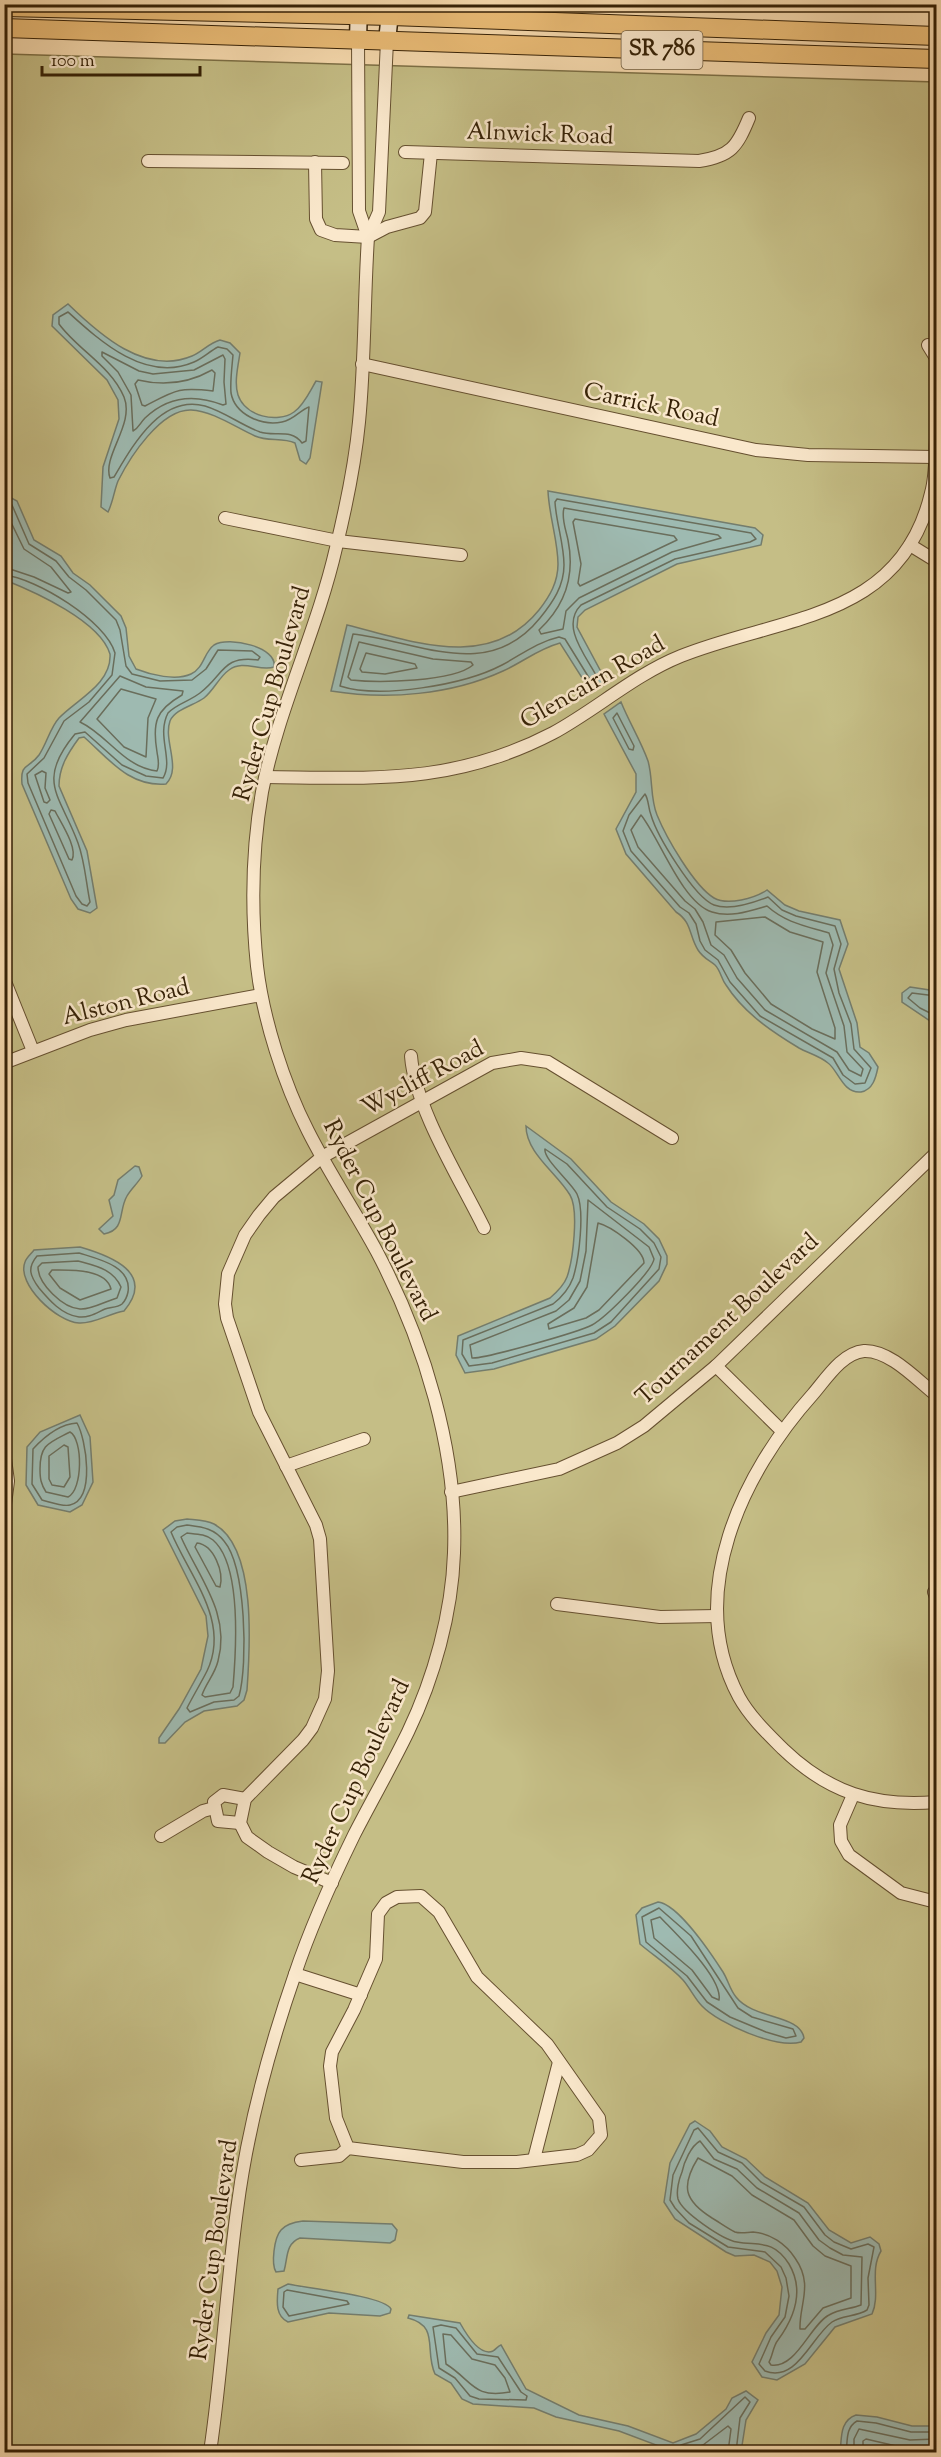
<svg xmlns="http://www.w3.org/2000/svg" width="941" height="2457" font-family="'Sorts Mill Goudy',serif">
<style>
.green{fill:#c5be86;stroke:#7d7046;stroke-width:1.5}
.water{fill:#9ebab1;stroke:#747d6d;stroke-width:1.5}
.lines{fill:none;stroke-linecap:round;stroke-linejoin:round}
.shore{stroke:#6a6e5c;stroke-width:1.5}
.street-casing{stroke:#665030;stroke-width:14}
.secondary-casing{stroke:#352106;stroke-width:19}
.primary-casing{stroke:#352106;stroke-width:20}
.street{stroke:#fae8cc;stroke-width:12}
.secondary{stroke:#fae8cc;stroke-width:16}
.primary{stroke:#ecbe78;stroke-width:18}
.labels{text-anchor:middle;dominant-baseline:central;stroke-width:5;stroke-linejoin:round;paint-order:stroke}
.shield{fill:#fae8cc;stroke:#705d41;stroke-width:1.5}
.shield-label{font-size:22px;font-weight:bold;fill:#352106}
.street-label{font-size:24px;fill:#352106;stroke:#fae8cc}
</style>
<rect width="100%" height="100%" fill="#f8dcb0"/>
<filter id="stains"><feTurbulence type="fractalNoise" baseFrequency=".00333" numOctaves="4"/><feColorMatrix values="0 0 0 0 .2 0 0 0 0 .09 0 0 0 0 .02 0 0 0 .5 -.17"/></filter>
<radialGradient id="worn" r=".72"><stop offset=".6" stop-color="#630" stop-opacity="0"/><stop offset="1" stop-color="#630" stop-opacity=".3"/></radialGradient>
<path class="green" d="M5 54 936 82V2452H5Z"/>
<g class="water">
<path d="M68 304C99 334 145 376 192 356 202 352 209 343 220 340L230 343 240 353C238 366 234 383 238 395 245 416 277 424 294 412 304 405 310 391 316 381L322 382 310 458 306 464 300 460 295 443C282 437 268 442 255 436 235 427 213 411 191 410 161 409 130 457 118 481 114 491 113 502 108 512L101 507 103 467 119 419 118 400 107 380 52 326 53 315Z"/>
<path d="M548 491 755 528 763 535 761 545 677 564 585 610 578 617 577 627 606 681 591 692 560 643C538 649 523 662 503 671 451 695 387 700 331 691L347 625C412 641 489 672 539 610 550 596 558 582 558 564 558 541 549 516 548 491Z"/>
<path d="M4 494 17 501 34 540 61 556 73 573 90 585 121 616 126 628 129 656 136 669C151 675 176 681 191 674 204 668 204 652 214 645 229 636 278 647 274 667 260 672 243 659 229 670 219 677 214 690 204 698 195 705 175 709 170 721 163 741 182 768 166 784 129 787 109 759 84 737L79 738C68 753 59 767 59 786L87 851 97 908 90 913 78 909 71 899 22 784C20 762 29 769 39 755 47 743 50 728 59 718 76 700 112 684 110 654 100 621 35 592 5 580Z"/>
<path d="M621 702C629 722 641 741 648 761 653 778 650 798 657 815 666 837 694 886 714 898 728 906 755 898 767 890L785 905 799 911 840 920 848 944 839 969 857 1023 860 1047 869 1053 878 1067C876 1077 873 1090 861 1092 843 1094 838 1070 828 1063 820 1056 808 1053 799 1048 771 1031 744 1013 726 985 721 979 721 971 715 965 709 960 703 958 698 950 689 936 692 922 676 912L626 854 616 829 636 792V774L604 714Z"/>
<path d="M910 987 936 991V1025L902 1002V993Z"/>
<path d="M526 1126 571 1159 611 1202 644 1224 659 1239 667 1256V1264L659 1281 615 1326 596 1339 494 1369 465 1373 456 1355 458 1336 550 1298C557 1292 564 1285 567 1277 573 1260 579 1210 570 1195 557 1173 526 1153 526 1126Z"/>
<path d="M135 1166 139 1167 142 1176C138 1183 131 1189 127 1196 118 1211 126 1230 104 1234L99 1229 113 1216 109 1200 114 1195 118 1180Z"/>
<path d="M80 1247C111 1256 156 1273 124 1311 108 1314 94 1324 79 1323 57 1322 16 1284 25 1262 26 1258 31 1254 34 1250Z"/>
<path d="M80 1415 90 1437 93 1482 82 1505 70 1512 38 1505 26 1485 27 1447 40 1432Z"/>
<path d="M187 1519C196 1520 206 1520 214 1524 257 1547 250 1648 247 1690L244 1700 237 1706 204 1711 185 1722 165 1743H159V1738L179 1709 201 1669 208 1636 206 1616 163 1530 175 1521Z"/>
<path d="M658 1902C678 1904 712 1955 723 1972 728 1980 730 1990 736 1997 754 2020 800 2014 804 2038L801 2042C777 2049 719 2024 702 2006 695 1999 690 1988 683 1980 670 1966 654 1956 640 1944L636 1915 642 1908Z"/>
<path d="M695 2121 710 2131 722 2147 746 2159 765 2177 808 2203 829 2230 851 2243 870 2237 879 2244 881 2251C869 2271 881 2294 872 2314L835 2327 805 2364 777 2380 762 2377 752 2362 766 2333 779 2315 782 2287 777 2271 770 2262 754 2255 735 2256 726 2252 675 2219 664 2202 670 2163 690 2124Z"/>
<path d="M303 2221 392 2224 397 2230 395 2240 390 2243 300 2238C285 2244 288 2258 284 2271L276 2272C271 2264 274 2238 281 2230 286 2224 295 2222 303 2221Z"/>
<path d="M288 2284C306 2288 385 2296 391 2309L390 2313 380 2316 329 2313 288 2322C275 2316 277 2301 278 2289Z"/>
<path d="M409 2315 460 2323C465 2332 479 2357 493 2351 496 2349 498 2346 501 2345L526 2389 579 2415 628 2426 673 2443 696 2434 726 2409 732 2398 746 2391 758 2400 746 2420 741 2452H665L667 2449 619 2431 556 2417 534 2408 473 2404 462 2399 451 2383 435 2374C424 2350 440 2326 408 2318Z"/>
<path d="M856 2415 877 2417 912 2426H936V2452H840C842 2439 839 2421 856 2415Z"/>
</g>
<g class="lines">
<g class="shore">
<path d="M68 312C101 342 146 383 194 362 203 358 210 351 218 347L227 349 233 355C232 367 230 381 231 393 235 415 262 426 282 422 294 420 300 410 309 407L306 441 302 443C291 428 275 437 260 432 241 425 225 412 205 406 161 394 133 445 114 477L110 478C102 456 135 424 124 397 111 366 78 350 59 324V317Z"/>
<path d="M102 352 139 371 153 374 194 370 223 355 225 359 224 382 226 404 223 405C195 394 168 396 145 418 140 423 139 428 133 431L131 395 118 372 102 356Z"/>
<path d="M212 370 215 373 213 391C178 387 176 390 145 406L142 405 135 384 138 380C163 386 189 383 212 370Z"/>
<path d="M557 499 751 533 756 539 750 542 675 559 581 605C560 626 586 656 597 677L595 682 591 681 565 639 559 637C537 642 521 655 502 665 464 685 380 699 340 686L353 634C418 641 488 683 540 618 553 602 564 586 564 565 564 544 556 522 555 502Z"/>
<path d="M4 500 12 505 29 544 56 561 69 577 86 590 116 620 120 630 126 666 132 674 160 681 192 680 206 669 218 650 252 651 260 657 258 660C222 655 224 675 200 693 190 701 176 704 168 713 156 736 174 760 163 778L146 776 122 765 85 732 75 734C35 782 61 796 78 843 85 862 86 883 90 902L87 906 82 904 76 896 28 783 27 774 44 758 64 721 89 702 112 675 115 653C106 621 36 578 4 575"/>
<path d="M4 508 24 549 51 567 71 592 68 593 34 577 4 567"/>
<path d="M564 508 718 535 721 538 672 552 579 598 566 611 563 629 541 634 539 630C566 605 575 575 568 540 566 530 561 518 564 508Z"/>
<path d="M575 519 674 536 677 540 580 586 578 583 581 564 573 522Z"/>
<path d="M359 642 433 659 471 662 473 665C453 682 378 683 351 680L348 677Z"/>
<path d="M366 653 415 664 417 668 385 674 362 672 360 669Z"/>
<path d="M120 676 146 687 183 691 182 695C156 710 152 722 157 752 158 759 160 765 157 771 123 767 108 735 80 722Z"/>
<path d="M121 689 156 699 148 718 146 757 124 747 97 719Z"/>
<path d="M617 713 634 746 633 750 629 749 613 718Z"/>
<path d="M42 771 46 773 45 788 50 800 47 803 44 802 35 775Z"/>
<path d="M645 794C649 800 648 808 651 815 657 836 694 897 714 905 730 911 753 903 768 897L782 910 796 916 835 926 841 944 834 969 839 993 851 1024 854 1049 871 1068 865 1083 855 1084 843 1075 833 1058 760 1016 730 982 718 960 705 950 700 941 696 924 689 913 680 907 631 851 623 831 629 815Z"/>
<path d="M51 810 55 811C61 823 78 848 72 860L69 859 49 814Z"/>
<path d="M641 815C659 837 682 903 712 912 730 918 750 911 767 906 786 923 806 926 829 933L833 945 826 973 844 1026 847 1052 863 1069 861 1076 849 1070 837 1052 765 1010 737 978 724 955 711 945 703 922 695 909 685 901 638 847 631 830Z"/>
<path d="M765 917 790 932 823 942 817 972 835 1028V1039L812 1029 771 1004 745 973 731 950 715 935 716 922Z"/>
<path d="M936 996 912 993 908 998 920 1008 936 1016"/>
<path d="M545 1149 567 1164 607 1207 640 1229 654 1243 661 1257 659 1269 611 1322 594 1333 492 1363 469 1366 462 1354 463 1340 553 1304C562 1297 569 1289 573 1278 579 1259 585 1211 577 1194 571 1182 543 1159 545 1149Z"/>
<path d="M588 1200 649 1247 654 1259C652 1272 605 1318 592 1325 579 1332 484 1359 472 1358L470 1345 556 1311 569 1300 580 1281 586 1251Z"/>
<path d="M598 1223C610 1226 644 1249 644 1263L599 1310 586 1318 549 1329 548 1324 574 1308 587 1287Z"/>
<path d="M79 1253C98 1259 132 1266 128 1292 127 1297 126 1300 122 1304 117 1308 110 1307 105 1309 96 1313 89 1318 79 1317 62 1315 49 1300 39 1288 30 1276 27 1268 37 1256Z"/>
<path d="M78 1261C96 1266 113 1269 121 1287L117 1298C106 1301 91 1310 80 1309 63 1308 38 1284 38 1267L42 1263Z"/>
<path d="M52 1270C69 1270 106 1268 111 1289L80 1300 60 1288 49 1274Z"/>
<path d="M77 1423C86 1439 96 1499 70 1505 63 1507 50 1502 42 1500L32 1484 33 1449C44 1437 60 1424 77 1423Z"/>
<path d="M70 1432C83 1439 83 1490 68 1497L46 1492C41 1484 40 1479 40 1469 40 1444 49 1443 70 1432Z"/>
<path d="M64 1445 68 1447 70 1477 64 1487 52 1485 49 1479V1456Z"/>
<path d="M187 1525C202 1527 214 1528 224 1541 246 1567 248 1664 239 1696L234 1700 214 1702 190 1712 187 1708C193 1696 201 1683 207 1671 231 1621 189 1576 171 1532L177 1527Z"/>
<path d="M187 1533C196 1534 206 1534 213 1540 242 1565 236 1652 233 1687L230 1693 205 1697 202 1695C206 1683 215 1674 218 1661 231 1614 199 1578 181 1537Z"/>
<path d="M197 1543C214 1545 224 1572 220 1587L216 1586 195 1547Z"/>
<path d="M659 1908 691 1936 738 2008 752 2017 793 2029 796 2036 786 2038 766 2032 730 2017 707 2002 687 1976 646 1942 642 1917Z"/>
<path d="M660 1917C674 1932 723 1978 719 2000L712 1997 692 1970 654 1938 651 1920Z"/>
<path d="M698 2128 718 2152 742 2163 761 2182 804 2207 825 2235 834 2242 851 2249 868 2244 874 2247 868 2278 869 2305 867 2310C856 2317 842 2315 832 2322 811 2337 797 2383 765 2371L759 2364 771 2337 785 2317 789 2296 786 2278 781 2267 765 2252 728 2247 689 2223 675 2208 670 2200 673 2175 694 2130Z"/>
<path d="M700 2141 714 2159 737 2169 757 2188 799 2213 819 2240 830 2248 843 2255 862 2257 861 2305C851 2309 839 2309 829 2315 810 2325 796 2369 771 2365L769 2362C773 2355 773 2346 778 2340 794 2318 805 2291 789 2264 773 2239 759 2246 737 2242 723 2240 682 2212 678 2199 676 2191 679 2179 682 2172 684 2162 691 2146 700 2141Z"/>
<path d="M698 2158 732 2176 752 2195 794 2220 813 2246 825 2256 851 2266V2298L823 2308 805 2329H800C799 2304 814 2285 795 2258 786 2244 770 2233 753 2232 748 2232 741 2234 735 2232 727 2228 719 2222 712 2218 685 2201 680 2187 698 2158Z"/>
<path d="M287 2290 347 2301 349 2304 289 2316 283 2307 284 2292Z"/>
<path d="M441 2325 456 2328 477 2354 498 2357 521 2392 527 2396 526 2400 479 2399 470 2396 455 2378 439 2368 433 2327Z"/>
<path d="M443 2334 451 2335 472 2359 495 2365 505 2378 510 2392C473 2399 473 2381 446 2364Z"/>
<path d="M672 2452 681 2445 700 2439 745 2397 750 2402 740 2418 736 2452"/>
<path d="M683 2452 703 2445 728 2426 731 2429 728 2452"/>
<path d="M846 2452C848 2441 845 2428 857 2421L876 2423 911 2432H936"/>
<path d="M854 2452V2439L859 2429 910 2440 936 2439"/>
<path d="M863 2452V2441L866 2439 909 2449 936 2448"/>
</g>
<g class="street-casing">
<g id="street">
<path d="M358 40 359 211 368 237"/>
<path d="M405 152 699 161C731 156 737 147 749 118"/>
<path d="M148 161 343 163"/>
<path d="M315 162 316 219 321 230 335 235 368 237 387 227 420 218 425 212 431 153"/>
<path d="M928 345 936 358V407"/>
<path d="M362 364 756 450 808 455 935 457"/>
<path d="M225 518 338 541 461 555"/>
<path d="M910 545 936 561"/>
<path d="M266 777C374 778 453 785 553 733 597 709 634 675 681 656 780 616 901 621 931 493 936 476 935 457 936 439"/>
<path d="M936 904V883"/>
<path d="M4 979 33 1051"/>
<path d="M411 1056C415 1108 460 1179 484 1228"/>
<path d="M4 1063 90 1030 126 1020 261 995"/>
<path d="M716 1366 782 1431"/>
<path d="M936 1395C917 1380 890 1350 864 1351 842 1353 826 1379 813 1394 742 1473 684 1594 739 1697 750 1717 768 1734 783 1749 829 1793 874 1807 936 1802"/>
<path d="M4 1452 8 1481 4 1512"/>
<path d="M286 1466 364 1439"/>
<path d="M451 1492 559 1469 617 1443 644 1426 716 1366 936 1153"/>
<path d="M934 1592 936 1597"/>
<path d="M557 1604 660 1617 717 1616"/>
<path d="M853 1795 840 1825 841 1841 849 1855 901 1893 936 1902"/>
<path d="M240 1823 218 1821 214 1802 223 1795 245 1799"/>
<path d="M161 1836 203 1811 214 1808"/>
<path d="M332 1883 294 1867 268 1852 247 1837 240 1823 245 1799 303 1740 312 1728 325 1699 328 1671 320 1539 316 1525 259 1412 227 1318 225 1304 228 1274 245 1235 259 1215 274 1197 322 1157 492 1063 521 1058 548 1062 672 1138"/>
<path d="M295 1974 361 1995"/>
<path d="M534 2159 559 2062"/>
<path d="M301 2160 339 2156 348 2148 463 2162H517L577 2155 588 2150 601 2135 599 2118 547 2044 477 1977 439 1912 421 1896 397 1897 386 1903 378 1914 376 1959 354 2010 332 2052 330 2066 336 2118 348 2148"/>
<path d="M210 2452C222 2372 226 2291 237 2210 247 2131 269 2049 295 1974 311 1926 332 1880 354 1835 372 1800 391 1767 408 1732 434 1678 452 1613 454 1553 458 1452 424 1341 377 1252 355 1211 329 1173 308 1131 284 1084 263 1019 257 966 251 908 252 850 262 792 278 709 317 631 336 548 346 507 355 464 359 422 365 361 364 298 368 237L379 212 387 41"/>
</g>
</g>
<g class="secondary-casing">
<g id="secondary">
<path d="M358 40 359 4"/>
<path d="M387 41 391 4"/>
</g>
</g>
<g class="primary-casing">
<g id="primary">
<path d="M4 7 391 16 936 36"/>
<path d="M4 28 936 59"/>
</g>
</g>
<use href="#street" class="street"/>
<use href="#secondary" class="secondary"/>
<use href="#primary" class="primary"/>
</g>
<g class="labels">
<rect class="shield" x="621.5" y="31" width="81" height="38" rx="4.5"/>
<g class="shield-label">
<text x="662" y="50">SR 786</text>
</g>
<g class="street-label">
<text transform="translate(540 135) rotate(2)">Alnwick Road</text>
<text transform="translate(651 406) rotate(12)">Carrick Road</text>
<text transform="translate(593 683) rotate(-30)">Glencairn Road</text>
<text transform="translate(273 694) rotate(-74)">Ryder Cup Boulevard</text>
<text transform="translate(126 1003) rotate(-14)">Alston Road</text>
<text transform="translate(423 1079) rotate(-28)">Wycliff Road</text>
<text transform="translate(379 1221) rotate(63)">Ryder Cup Boulevard</text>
<text transform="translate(728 1320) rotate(-43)">Tournament Boulevard</text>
<text transform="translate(357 1782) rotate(-65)">Ryder Cup Boulevard</text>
<text transform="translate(215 2250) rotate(-82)">Ryder Cup Boulevard</text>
</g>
</g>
<rect width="941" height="2457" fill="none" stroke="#f8dcb0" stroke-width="24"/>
<rect x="6" y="6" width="929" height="2445" fill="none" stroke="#352106" stroke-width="3"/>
<rect x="12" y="12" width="917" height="2433" fill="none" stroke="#352106" stroke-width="1.5"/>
<path d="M42 66v9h158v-9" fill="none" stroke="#352106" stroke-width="3"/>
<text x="51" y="66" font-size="18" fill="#352106" stroke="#fae8cc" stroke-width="4.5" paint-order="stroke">100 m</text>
<rect width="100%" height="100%" filter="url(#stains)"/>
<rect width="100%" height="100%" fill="url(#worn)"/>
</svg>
